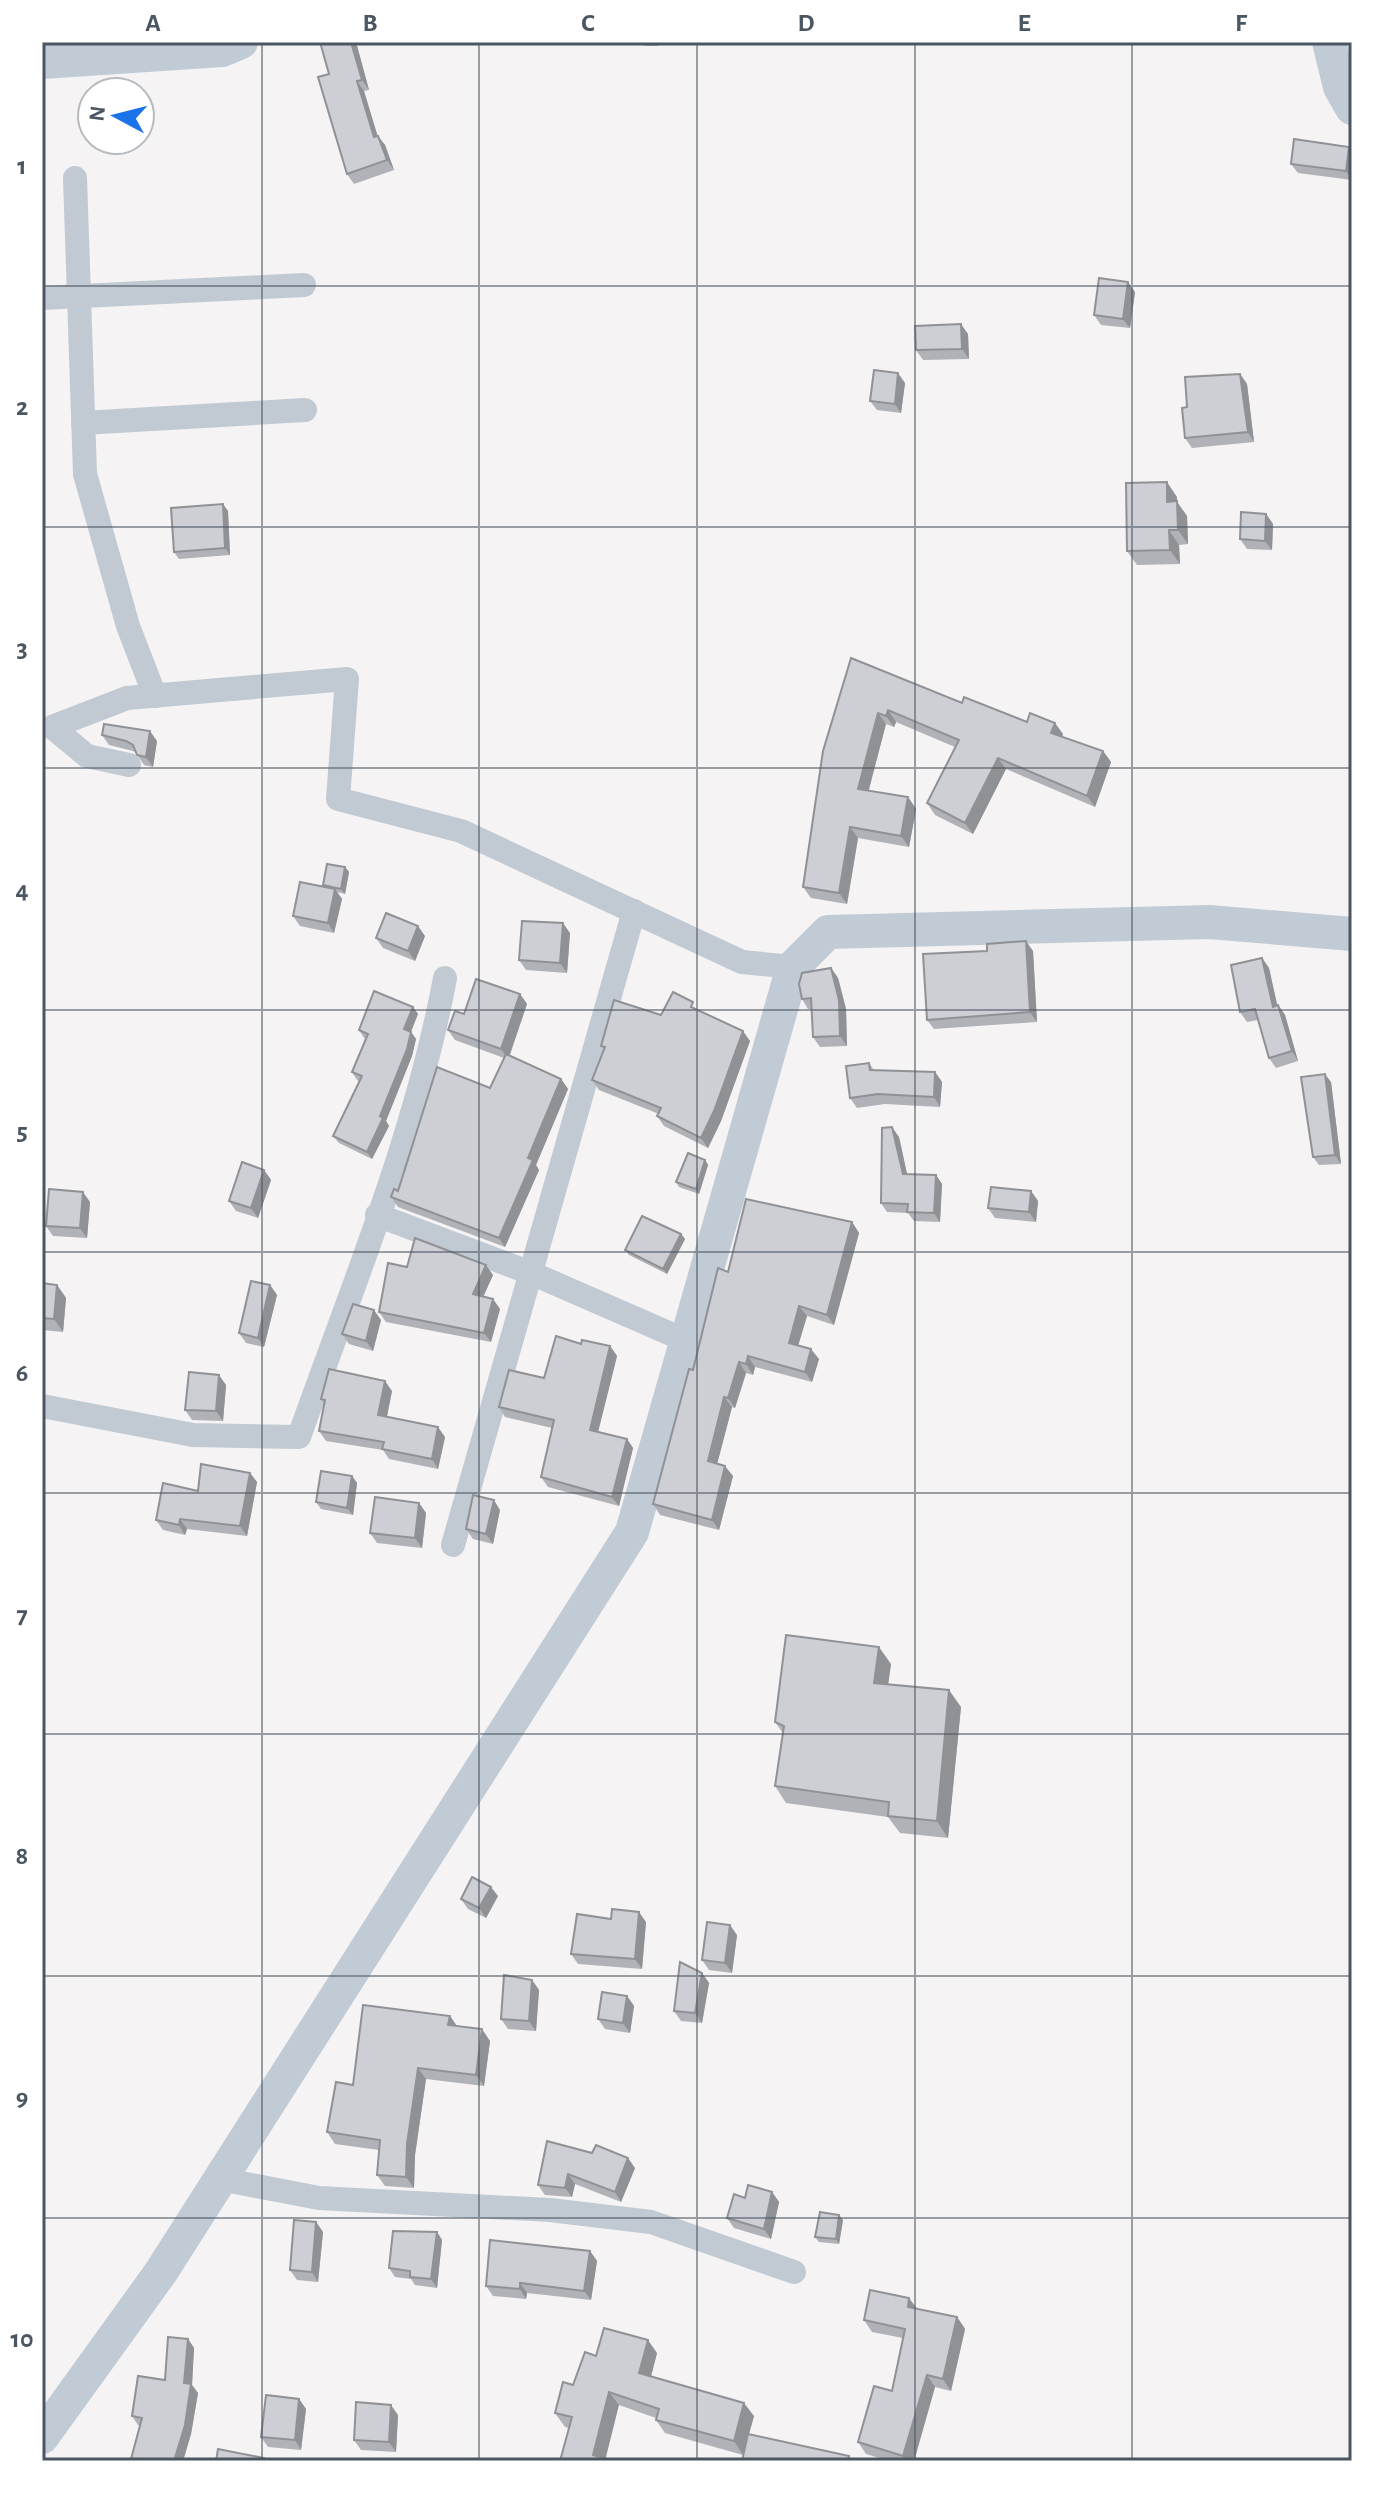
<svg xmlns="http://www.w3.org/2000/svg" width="1394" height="2503" font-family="'Alegreya Sans',sans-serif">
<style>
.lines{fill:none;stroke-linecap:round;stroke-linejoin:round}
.street{stroke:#c1cad2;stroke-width:24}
.secondary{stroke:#c1cbd6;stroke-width:34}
.wall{fill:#b0b2b7}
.shaded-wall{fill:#909195}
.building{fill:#cdcfd5;stroke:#909195;stroke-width:2}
.grid{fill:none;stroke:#4a5661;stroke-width:2;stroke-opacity:0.55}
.neatline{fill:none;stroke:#4a5661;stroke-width:3}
.grid-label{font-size:26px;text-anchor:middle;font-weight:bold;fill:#4a5661}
</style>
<rect width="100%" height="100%" fill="#f5f3f3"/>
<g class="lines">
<g class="street">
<path d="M75 178 85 474 128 626 155 696"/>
<path d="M42 298 304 285"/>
<path d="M83 423 305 410"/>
<path d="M129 765 87 756 52 727 127 698 347 679 338 799 461 831 742 962 793 967"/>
<path d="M377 1215 531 1273 687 1341"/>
<path d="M42 1406 193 1435 299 1437C352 1287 416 1135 445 978"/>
<path d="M453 1545 634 911"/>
<path d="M220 2179 319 2198 550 2210 651 2222 794 2272"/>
</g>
<g class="secondary">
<path d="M1329 42 1340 87 1352 108"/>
<path d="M42 62 222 50 241 42"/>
<path d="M42 2437 161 2272 632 1532 793 967 828 932 1209 922 1352 934"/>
</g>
</g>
<g class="wall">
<path d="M320 42H356L369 90 364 91 377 136 385 145 394 170 354 184 347 174 329 74Z"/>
<path d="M641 42H661L658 46H645Z"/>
<path d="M1352 151V180L1298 173 1291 164Z"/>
<path d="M1135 292 1130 328 1101 325 1094 315Z"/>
<path d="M968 334 969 359 923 360 916 350Z"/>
<path d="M1240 374 1247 384 1254 442 1192 448 1185 438 1187 407Z"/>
<path d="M905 383 901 413 877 410 870 401Z"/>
<path d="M1177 497V502L1187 516 1188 544 1179 545 1180 564 1137 565 1127 551Z"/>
<path d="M228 511 230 555 179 559 174 552Z"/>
<path d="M1266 514 1273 524 1272 550 1247 549 1240 539Z"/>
<path d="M851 658 962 703 1027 722 1063 734 1062 737 1103 751 1111 762 1095 807 1006 769 973 834 935 815 927 803 955 747 896 722 894 727 886 724 868 791 908 797 916 809 909 847 858 838 847 904 811 898 803 887Z"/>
<path d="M102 735 157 741 153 767 144 765 135 752 133 751 109 745Z"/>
<path d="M345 867 349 872 345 894 337 892 342 899 334 933 300 926 293 916 324 887 323 885Z"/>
<path d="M570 933 567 973 526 970 519 960Z"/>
<path d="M425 936 415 961 383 948 376 938Z"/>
<path d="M1033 951 1037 1022 934 1029 927 1020Z"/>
<path d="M1262 958 1269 968 1277 1006 1278 1005 1285 1015 1298 1061 1276 1068 1269 1058 1258 1020 1247 1022 1240 1012Z"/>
<path d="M831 968 838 978 846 1009 847 1046 820 1047 813 1037 812 1009H808L802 999Z"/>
<path d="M520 994 527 1004 510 1055 561 1079 568 1089 536 1165 539 1170 505 1247 398 1207 391 1197 490 1088 504 1058 455 1040 448 1030 464 1014Z"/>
<path d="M413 1007 418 1014 411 1032 416 1039 412 1056 386 1121 389 1126 372 1159 339 1143 333 1136 359 1081 357 1080 352 1072 366 1039 364 1038 359 1030Z"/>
<path d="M699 1011 750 1041 721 1121 708 1148 664 1126 657 1116 659 1114 599 1090 592 1080 604 1049 601 1046 661 1015Z"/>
<path d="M869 1063 874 1070 935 1072 942 1082 940 1107 885 1104 857 1108 850 1098Z"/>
<path d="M1331 1082 1341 1164 1319 1165 1313 1157Z"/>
<path d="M899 1137 907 1174 936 1175 942 1184 940 1222 914 1221 908 1213 887 1212 881 1203Z"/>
<path d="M705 1160 708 1165 699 1194 679 1187 676 1182Z"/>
<path d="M264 1170 271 1180 258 1218 236 1211 229 1201Z"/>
<path d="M1031 1191 1038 1201 1036 1222 995 1218 988 1208Z"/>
<path d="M90 1202 87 1238 53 1236 46 1226Z"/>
<path d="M852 1222 859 1233 834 1325 807 1316 798 1345 819 1359 812 1382 755 1367 753 1375 746 1373 735 1408 732 1407 717 1464 733 1476 719 1530 660 1515 653 1504 693 1370 728 1272Z"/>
<path d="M681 1234 685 1239 667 1274 629 1255 625 1250Z"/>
<path d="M407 1267 493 1275 483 1297 493 1299 500 1309 491 1342 386 1322 379 1312Z"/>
<path d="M42 1283 57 1285 66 1298 63 1332 42 1330Z"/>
<path d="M270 1285 277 1295 264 1347 246 1343 239 1333Z"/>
<path d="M381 1320 373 1351 349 1344 342 1334Z"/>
<path d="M581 1344 610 1346 617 1356 598 1432 627 1439 633 1448 619 1506 548 1487 541 1477 552 1428 505 1417 499 1407 544 1378Z"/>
<path d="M226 1385 223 1421 192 1420 185 1410Z"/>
<path d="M392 1391 387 1417 445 1437 438 1469 389 1459 383 1450 326 1441 319 1431 324 1403 321 1399Z"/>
<path d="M250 1473 257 1482 247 1536 187 1529 185 1535 163 1530 156 1520 198 1491Z"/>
<path d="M352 1476 357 1483 353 1515 321 1509 316 1502Z"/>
<path d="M419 1503 426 1513 422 1548 377 1543 370 1533Z"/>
<path d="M500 1510 493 1544 473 1539 466 1529Z"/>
<path d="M891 1664 888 1684 961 1707 948 1838 900 1833 888 1817 786 1803 775 1786 783 1733 775 1722Z"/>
<path d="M498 1896 486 1918 468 1909 461 1899Z"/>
<path d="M611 1919 646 1922 642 1969 578 1964 571 1954Z"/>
<path d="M737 1935 732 1973 709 1970 702 1960Z"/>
<path d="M702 1973 709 1983 702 2023 681 2021 674 2011Z"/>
<path d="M532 1980 539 1990 536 2031 508 2029 501 2019Z"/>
<path d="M627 1996 634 2006 630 2033 605 2029 598 2019Z"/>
<path d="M450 2016 457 2026 490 2041 484 2086 426 2079 415 2155 414 2188 385 2186 377 2175 379 2150 335 2144 327 2132 353 2085Z"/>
<path d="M592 2153 635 2168 621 2202 575 2184 572 2197 545 2195 538 2185Z"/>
<path d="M772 2192 779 2202 771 2239 734 2228 727 2218Z"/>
<path d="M843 2220 839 2244 819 2242 815 2237Z"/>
<path d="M316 2222 323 2232 318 2282 297 2280 290 2270Z"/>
<path d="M437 2232 442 2240 437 2288 415 2285 411 2279 395 2277 389 2268Z"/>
<path d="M590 2251 597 2261 591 2300 527 2293 526 2299 493 2296 486 2286Z"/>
<path d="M917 2309 957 2317 965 2329 951 2391 935 2387 914 2461H890L866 2454 858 2442 892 2391 903 2338 872 2332 864 2320Z"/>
<path d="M188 2339 194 2348 192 2385 198 2393 191 2434 183 2461H132L131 2459 140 2426 138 2425 132 2416 165 2380Z"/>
<path d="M657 2353 651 2377 754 2416 749 2434 849 2456 853 2461H742L743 2455 665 2433 656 2420V2418L619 2405 560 2461 569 2428 565 2427 555 2413 573 2385Z"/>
<path d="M299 2399 306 2409 301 2450 268 2447 261 2437Z"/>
<path d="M398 2415 396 2452 361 2450 354 2440Z"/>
</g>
<g class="shaded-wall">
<path d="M351 42H356L369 90 362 80Z"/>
<path d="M357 81 364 91 381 147 374 137Z"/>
<path d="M378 136 385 145 394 170 387 160Z"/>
<path d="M1349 147 1352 151V180L1346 171Z"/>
<path d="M1128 282 1135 292 1130 328 1123 319Z"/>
<path d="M961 324 968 334 969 359 962 349Z"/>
<path d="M898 373 905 383 901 413 895 404Z"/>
<path d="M1240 374 1247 384 1254 442 1248 432Z"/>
<path d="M1167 482 1177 497V502L1187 516 1188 544 1178 530 1167 502Z"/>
<path d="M223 504 228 511 230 555 225 548Z"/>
<path d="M1266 514 1273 524 1272 550 1265 541Z"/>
<path d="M1169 530 1179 545 1180 564 1170 550Z"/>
<path d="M888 710 896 722 894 727 886 716Z"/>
<path d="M878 713 886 724 866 801 858 789Z"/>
<path d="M1055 723 1063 734 1059 744 1051 733Z"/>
<path d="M150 731 157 741 153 767 146 757Z"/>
<path d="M1103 751 1111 762 1095 807 1087 796Z"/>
<path d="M998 758 1006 769 973 834 965 823Z"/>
<path d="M908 797 916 809 909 847 901 836Z"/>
<path d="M850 827 858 838 847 904 839 893Z"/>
<path d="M345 867 349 872 345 894 341 889Z"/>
<path d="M335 889 342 899 334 933 328 923Z"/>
<path d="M563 923 570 933 567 973 560 963Z"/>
<path d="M418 926 425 936 415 961 408 951Z"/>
<path d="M1026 941 1033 951 1037 1022 1030 1012Z"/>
<path d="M1262 958 1269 968 1280 1017 1273 1007Z"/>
<path d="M831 968 838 978 846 1009 847 1046 840 1036Z"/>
<path d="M520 994 527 1004 508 1059 501 1049Z"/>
<path d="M1278 1005 1285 1015 1298 1061 1292 1051Z"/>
<path d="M413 1007 418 1014 409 1036 404 1029Z"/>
<path d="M743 1031 750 1041 721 1121 708 1148 701 1138Z"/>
<path d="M411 1032 416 1039 412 1056 386 1121 389 1126 372 1159 367 1152Z"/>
<path d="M935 1072 942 1082 940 1107 934 1097Z"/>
<path d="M1325 1074 1331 1082 1341 1164 1335 1155Z"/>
<path d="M561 1079 568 1089 536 1165 539 1170 505 1247 499 1238 528 1158Z"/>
<path d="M892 1127 899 1137 909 1183 903 1174Z"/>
<path d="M705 1160 708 1165 699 1194 696 1189Z"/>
<path d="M264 1170 271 1180 258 1218 251 1208Z"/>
<path d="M936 1175 942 1184 940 1222 934 1213Z"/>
<path d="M1031 1191 1038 1201 1036 1222 1029 1212Z"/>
<path d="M83 1192 90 1202 87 1238 80 1228Z"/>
<path d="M852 1222 859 1233 834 1325 827 1315Z"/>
<path d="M681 1234 685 1239 667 1274 663 1269Z"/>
<path d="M42 1242 45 1246 42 1270Z"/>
<path d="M486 1265 493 1275 480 1304 473 1294Z"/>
<path d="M57 1285 66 1298 63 1332 54 1319Z"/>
<path d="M270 1285 277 1295 264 1347 258 1338Z"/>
<path d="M493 1299 500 1309 491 1342 484 1333Z"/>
<path d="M799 1306 807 1316 796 1353 789 1343Z"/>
<path d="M374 1310 381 1320 373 1351 366 1341Z"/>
<path d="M610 1346 617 1356 596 1440 590 1430Z"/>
<path d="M811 1349 819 1359 812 1382 805 1372Z"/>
<path d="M748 1356 755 1367 753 1375 746 1364Z"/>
<path d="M739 1362 746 1373 735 1408 728 1398Z"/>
<path d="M219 1375 226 1385 223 1421 216 1411Z"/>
<path d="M385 1381 392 1391 385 1425 378 1415Z"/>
<path d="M724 1397 732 1407 715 1472 708 1461Z"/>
<path d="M438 1427 445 1437 438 1469 432 1459Z"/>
<path d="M627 1439 633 1448 619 1506 612 1497Z"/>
<path d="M725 1466 733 1476 719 1530 712 1520Z"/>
<path d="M250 1473 257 1482 247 1536 240 1526Z"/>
<path d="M352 1476 357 1483 353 1515 347 1508Z"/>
<path d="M494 1500 500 1510 493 1544 486 1534Z"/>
<path d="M419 1503 426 1513 422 1548 415 1538Z"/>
<path d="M180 1519 187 1529 185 1535 179 1525Z"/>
<path d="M879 1647 891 1664 886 1700 874 1683Z"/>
<path d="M949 1690 961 1707 948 1838 937 1821Z"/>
<path d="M491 1887 498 1896 486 1918 479 1908Z"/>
<path d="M639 1912 646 1922 642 1969 635 1959Z"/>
<path d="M730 1925 737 1935 732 1973 725 1963Z"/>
<path d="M702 1973 709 1983 702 2023 695 2013Z"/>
<path d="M532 1980 539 1990 536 2031 529 2021Z"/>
<path d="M627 1996 634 2006 630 2033 623 2023Z"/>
<path d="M450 2016 458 2028 448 2025Z"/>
<path d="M482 2029 490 2041 484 2086 476 2075Z"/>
<path d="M418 2068 426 2079 415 2155 414 2188 406 2177 407 2144Z"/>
<path d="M628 2158 635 2168 621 2202 615 2192Z"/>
<path d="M568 2174 575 2184 572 2197 565 2188Z"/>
<path d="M772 2192 779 2202 771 2239 764 2229Z"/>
<path d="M839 2215 843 2220 839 2244 836 2239Z"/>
<path d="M316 2222 323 2232 318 2282 312 2272Z"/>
<path d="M437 2232 442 2240 437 2288 431 2279Z"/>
<path d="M590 2251 597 2261 591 2300 584 2291Z"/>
<path d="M520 2283 527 2293 526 2299 520 2289Z"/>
<path d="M909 2298 918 2310 908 2307Z"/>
<path d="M957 2317 965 2329 951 2391 943 2379Z"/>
<path d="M188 2339 194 2348 192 2385 198 2393 191 2434 183 2461H174L184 2383Z"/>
<path d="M648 2340 657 2353 648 2387 639 2373Z"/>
<path d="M927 2375 935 2387 914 2461H907L903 2456Z"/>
<path d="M609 2392 619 2405 605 2461 593 2455Z"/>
<path d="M299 2399 306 2409 301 2450 295 2440Z"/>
<path d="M744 2403 754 2416 743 2455 734 2441Z"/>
<path d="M391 2405 398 2415 396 2452 389 2442Z"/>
</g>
<g class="building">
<path d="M320 42H351L362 80 357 81 374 137 378 136 387 160 347 174 318 77 329 74Z"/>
<path d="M1294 139 1349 147 1346 171 1291 164Z"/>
<path d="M1099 278 1128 282 1123 319 1094 315Z"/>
<path d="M961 324 962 349 916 350 915 326Z"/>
<path d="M874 370 898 373 895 404 870 401Z"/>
<path d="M1240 374 1248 432 1185 438 1182 408 1187 407 1185 377Z"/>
<path d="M1167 482V502L1177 501 1178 530H1169L1170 550 1127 551 1126 483Z"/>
<path d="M223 504 225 548 174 552 171 508Z"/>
<path d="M1241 512 1266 514 1265 541 1240 539Z"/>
<path d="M851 658 962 703 964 697 1027 722 1030 713 1055 723 1051 733 1103 751 1087 796 998 758 965 823 927 803 959 740 888 710 886 716 878 713 858 789 908 797 901 836 850 827 839 893 803 887 823 751Z"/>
<path d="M104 724 150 731 146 757 137 755 133 745 126 741 102 735Z"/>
<path d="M327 864 345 867 341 889 323 885Z"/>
<path d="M300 882 335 889 328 923 293 916Z"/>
<path d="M386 913 418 926 408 951 376 938Z"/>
<path d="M522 921 563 923 560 963 519 960Z"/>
<path d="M1026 941 1030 1012 927 1020 923 954 987 951V944Z"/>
<path d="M1262 958 1273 1007 1278 1005 1292 1051 1269 1058 1255 1009 1240 1012 1231 965Z"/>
<path d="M831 968 839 1000 840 1036 813 1037 811 998 802 999 799 984 802 973Z"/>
<path d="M476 979 520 994 501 1049 448 1030 455 1011 464 1014Z"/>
<path d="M374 991 413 1007 404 1029 411 1032 407 1049 380 1116 383 1118 367 1152 333 1136 362 1076 352 1072 368 1034 359 1030Z"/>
<path d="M673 992 693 1002 691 1007 743 1031 714 1111 701 1138 657 1116 661 1108 592 1080 605 1047 601 1046 614 1000 661 1015Z"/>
<path d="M506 1054 561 1079 528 1158 533 1160 499 1238 391 1197 394 1189 398 1191 437 1067 490 1088Z"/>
<path d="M869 1063 870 1070 935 1072 934 1097 878 1094 850 1098 846 1066Z"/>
<path d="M1325 1074 1335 1155 1313 1157 1301 1077Z"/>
<path d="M892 1127 903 1174 936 1175 934 1213 907 1212 908 1204 881 1203 882 1128Z"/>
<path d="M688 1153 705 1160 696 1189 676 1182Z"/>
<path d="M242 1162 264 1170 251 1208 229 1201Z"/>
<path d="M991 1187 1031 1191 1029 1212 988 1208Z"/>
<path d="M49 1189 83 1192 80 1228 46 1226Z"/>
<path d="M746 1199 852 1222 827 1315 799 1306 789 1343 811 1349 805 1372 748 1356 746 1364 739 1362 728 1398 724 1397 708 1461 725 1466 712 1520 653 1504 689 1369 693 1370 718 1268 728 1272Z"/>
<path d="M642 1216 681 1234 663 1269 625 1250Z"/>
<path d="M415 1238 486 1265 473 1294 493 1299 484 1333 379 1312 388 1263 407 1267Z"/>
<path d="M251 1281 270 1285 258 1338 239 1333Z"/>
<path d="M42 1283 57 1285 54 1319 42 1318Z"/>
<path d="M353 1304 374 1310 366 1341 342 1334Z"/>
<path d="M556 1336 581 1344 582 1340 610 1346 590 1430 627 1439 612 1497 541 1477 554 1420 499 1407 509 1370 544 1378Z"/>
<path d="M329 1369 385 1381 378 1415 438 1427 432 1459 382 1449 384 1442 319 1431 325 1400 321 1399Z"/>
<path d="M189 1372 219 1375 216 1411 185 1410Z"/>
<path d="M201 1464 250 1473 240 1526 180 1519 179 1525 156 1520 163 1483 198 1491Z"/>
<path d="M321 1471 352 1476 347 1508 316 1502Z"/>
<path d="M473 1495 494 1500 486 1534 466 1529Z"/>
<path d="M375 1497 419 1503 415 1538 370 1533Z"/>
<path d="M786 1635 879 1647 874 1683 949 1690 937 1821 888 1816 889 1802 775 1786 784 1726 775 1722Z"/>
<path d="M472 1877 491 1887 479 1908 461 1899Z"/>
<path d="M612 1909 639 1912 635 1959 571 1954 577 1914 611 1919Z"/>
<path d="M707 1922 730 1925 725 1963 702 1960Z"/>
<path d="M680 1962 702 1973 695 2013 674 2011Z"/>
<path d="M504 1975 532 1980 529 2021 501 2019Z"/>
<path d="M602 1992 627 1996 623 2023 598 2019Z"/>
<path d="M363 2005 450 2016 448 2025 482 2029 476 2075 418 2068 407 2144 406 2177 377 2175 380 2140 327 2132 336 2082 353 2085Z"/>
<path d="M547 2141 592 2153 596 2145 628 2158 615 2192 568 2174 565 2188 538 2185Z"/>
<path d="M748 2185 772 2192 764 2229 727 2218 734 2194 745 2198Z"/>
<path d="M820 2212 839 2215 836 2239 815 2237Z"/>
<path d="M294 2220 316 2222 312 2272 290 2270Z"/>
<path d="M393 2231 437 2232 431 2279 410 2277V2271L389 2268Z"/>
<path d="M490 2240 590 2251 584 2291 520 2283V2289L486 2286Z"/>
<path d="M870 2290 909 2298 908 2307 957 2317 943 2379 927 2375 903 2456 858 2442 874 2386 892 2391 905 2329 864 2320Z"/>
<path d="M604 2328 648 2340 639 2373 744 2403 734 2441 656 2420 659 2409 609 2392 593 2455 613 2461H560L572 2417 555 2413 563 2382 573 2385 585 2352 596 2356Z"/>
<path d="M168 2337 188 2339 184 2383 191 2384 185 2425 174 2461H138L131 2459 142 2418 132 2416 138 2376 165 2380Z"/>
<path d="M266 2395 299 2399 295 2440 261 2437Z"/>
<path d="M356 2402 391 2405 389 2442 354 2440Z"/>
<path d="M748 2434 849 2456 848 2461H742Z"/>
<path d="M218 2449 264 2458 263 2461H216Z"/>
</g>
<path class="grid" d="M262 42V2461M479 42V2461M697 42V2461M915 42V2461M1132 42V2461M42 286H1352M42 527H1352M42 768H1352M42 1010H1352M42 1252H1352M42 1493H1352M42 1734H1352M42 1976H1352M42 2218H1352"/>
<rect width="1394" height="2503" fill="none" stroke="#ffffff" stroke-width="88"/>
<g transform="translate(116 116) rotate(277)"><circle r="38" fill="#ffffff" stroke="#b7bbc0" stroke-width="2"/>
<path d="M0-6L14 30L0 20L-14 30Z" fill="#1a73e8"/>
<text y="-12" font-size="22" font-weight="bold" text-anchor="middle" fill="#4a5661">N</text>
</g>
<rect x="44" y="44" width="1306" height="2415" class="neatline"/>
<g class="grid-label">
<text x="153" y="31">A</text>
<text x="370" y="31">B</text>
<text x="588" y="31">C</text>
<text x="806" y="31">D</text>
<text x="1024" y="31">E</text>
<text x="1241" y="31">F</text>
<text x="22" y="174">1</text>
<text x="22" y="415">2</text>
<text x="22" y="657">3</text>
<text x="22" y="898">4</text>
<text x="22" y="1140">5</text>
<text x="22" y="1381">6</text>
<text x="22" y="1623">7</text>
<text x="22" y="1864">8</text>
<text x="22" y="2106">9</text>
<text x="22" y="2347">10</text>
</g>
</svg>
